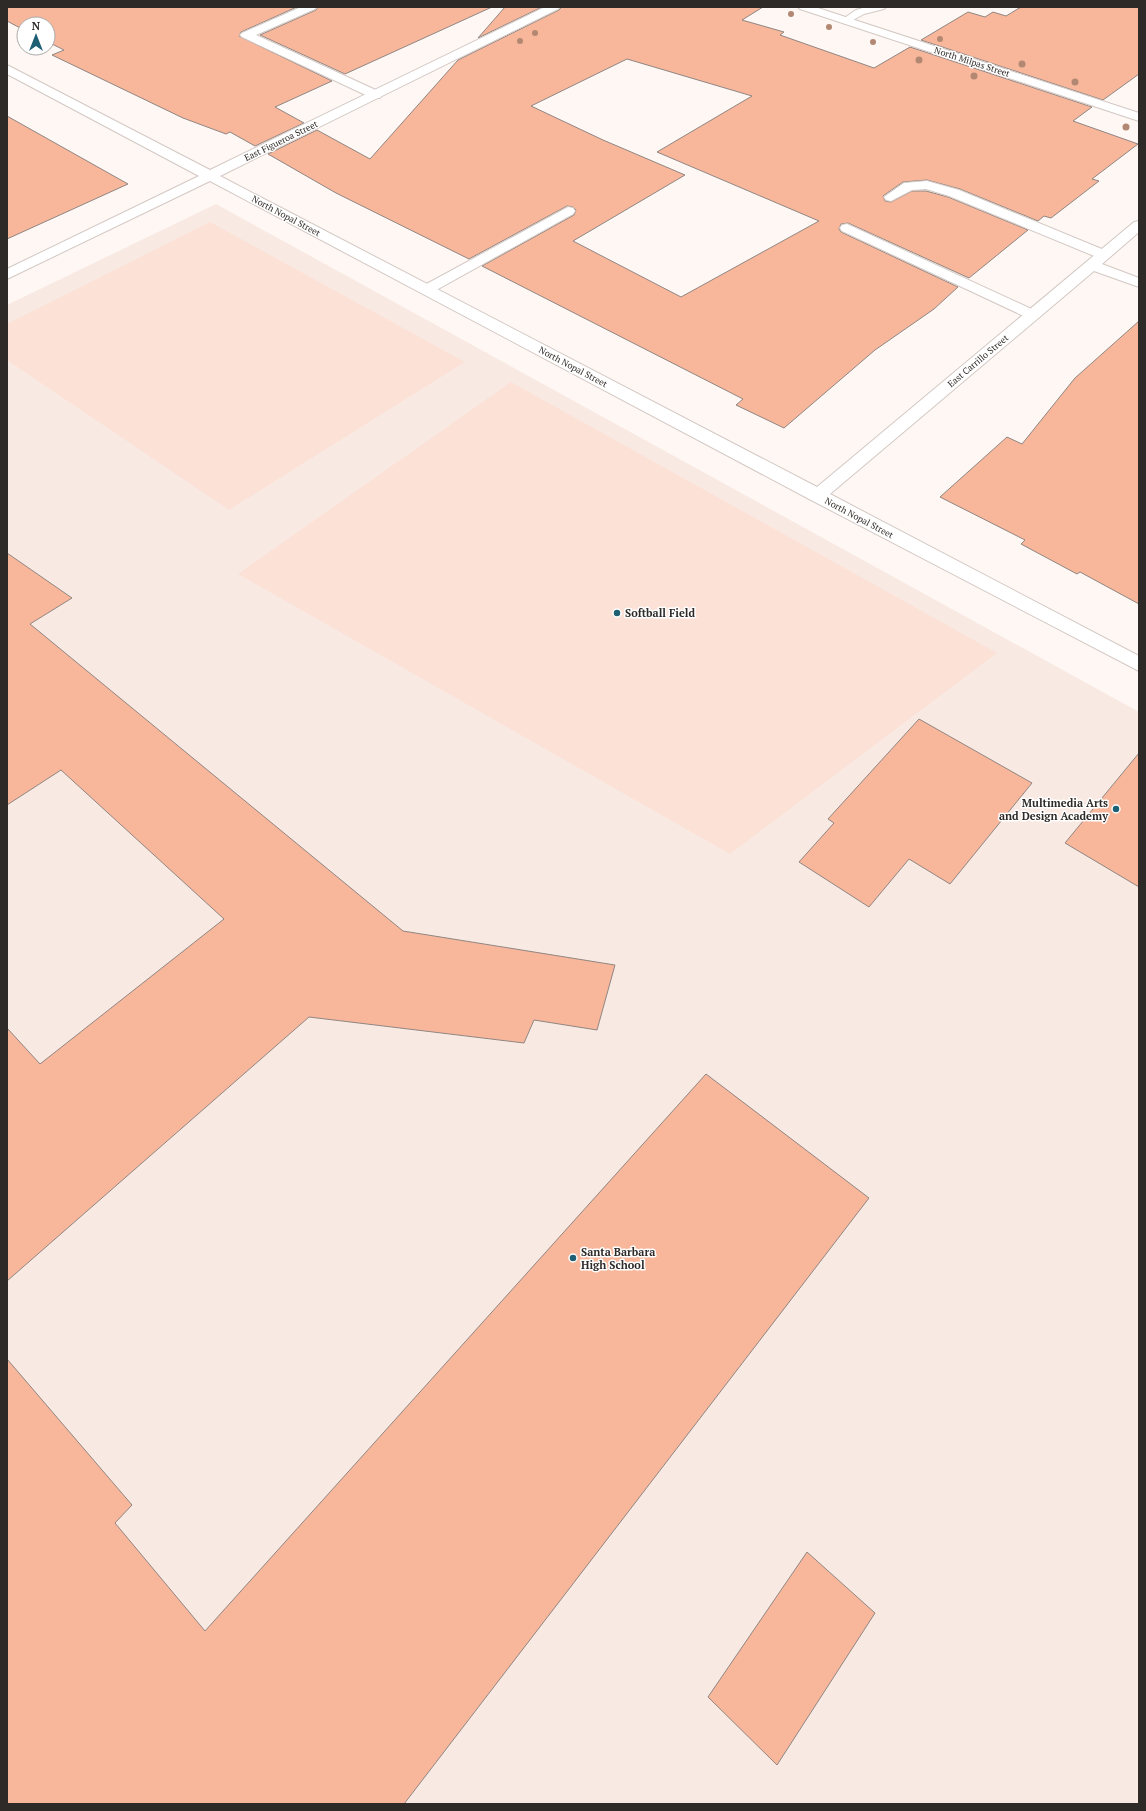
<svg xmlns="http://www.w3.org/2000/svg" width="1146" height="1811" font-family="'PT Serif',serif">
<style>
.built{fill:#f9e9e3}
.green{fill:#fce1d7}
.building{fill:#f8b69b;stroke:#908682;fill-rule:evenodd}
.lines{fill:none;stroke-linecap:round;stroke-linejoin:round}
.lane-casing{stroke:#d3c8c3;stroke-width:2}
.street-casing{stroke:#d3c8c3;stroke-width:2}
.secondary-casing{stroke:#d3c8c3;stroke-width:2}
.lane{fill:#fff;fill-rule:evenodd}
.street{fill:#fff;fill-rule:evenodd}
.secondary{fill:#fff;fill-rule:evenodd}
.tree{fill:#b28872}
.poi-dot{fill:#1e5f74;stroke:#fff;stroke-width:1.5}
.labels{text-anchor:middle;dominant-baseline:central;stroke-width:3;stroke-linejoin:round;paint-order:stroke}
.far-street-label{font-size:9px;fill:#2e2a28;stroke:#fff}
.poi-label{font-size:11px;font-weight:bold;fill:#2e2a28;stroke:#fff;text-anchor:start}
</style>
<rect width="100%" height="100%" fill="#fef7f4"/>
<path class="built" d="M216 204 1139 712V1804H7V305Z"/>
<g class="green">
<path d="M210 222 465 362 229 510 7 360V324Z"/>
<path d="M511 382 997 653 730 854 238 574Z"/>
</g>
<g class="building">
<path d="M7 7H297L241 32 239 36 332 81 275 107 304 123 255 146 230 132 226 134 183 118 52 55 64 50 48 42V24H24V30L7 21Z"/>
<path d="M318 7H492L345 74 260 35 316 10Z"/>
<path d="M505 7H542L478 38Z"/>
<path d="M562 7H763L742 20 784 32 780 35 874 68 910 47 1092 107 1073 121 1138 144 1092 179 1099 181 1051 218 1044 216 1038 221 960 189 927 180 903 182 883 196 885 201 891 202 912 191H926L948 197 1028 230 969 278 848 223 841 224 839 229 841 232 958 287 934 309 875 350 784 428 736 405 743 399 482 266 574 215 576 210 573 207 567 206 469 259 336 193 268 154 317 130 370 159 458 60 559 10ZM627 59 752 96 657 152 819 221 681 297 573 241 685 175 603 140 531 106Z"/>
<path d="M1021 7H1139V74L1103 100 921 40 968 12 985 17 993 12 1006 16Z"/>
<path d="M7 116 128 184 7 239Z"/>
<path d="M1139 321V604L1080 572 1077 574 1021 544 1025 540 940 497 1007 437 1022 444 1075 378Z"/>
<path d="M7 553 72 598 30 624 403 931 615 965 597 1030 534 1020 524 1043 309 1017 7 1281V1028L40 1064 224 919 61 770 7 805Z"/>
<path d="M919 719 1032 783 950 884 909 859 869 907 799 862 834 823 828 819Z"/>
<path d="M1139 753V887L1065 843Z"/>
<path d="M706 1074 869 1198 404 1804H7V1359L132 1505 115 1523 205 1631Z"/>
<path d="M807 1552 875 1613 777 1765 708 1697Z"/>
</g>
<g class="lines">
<g class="lane-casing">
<g id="lane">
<path d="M301 7H317L315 9 256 35 380 92 382 95 380 98H372L242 37 240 35 242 33Z"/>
<path d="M927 181 959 190 1109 252 1111 255 1109 258H1099L949 196 926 189 912 190 891 201 886 200 884 197 904 183Z"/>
<path d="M568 207 573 208 575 211 573 214 431 293H421L419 290 421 287Z"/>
<path d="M847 224 1038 312 1041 315 1038 318H1028L842 231 840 228 842 225Z"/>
</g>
</g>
<g class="street-casing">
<g id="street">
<path d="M545 7H560L558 9 220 176 817 487 1134 222 1139 221V232L1102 264 1139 278V287L1094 271 830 494 1139 656V671L811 500 210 181 7 279V269L199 176 7 74V65L210 170Z"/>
<path d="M866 7H886L884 9 864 14 846 24 840 21 856 10Z"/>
</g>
</g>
<g class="secondary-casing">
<path id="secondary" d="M798 7H815L1139 113V121L800 9Z"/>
</g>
<use href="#lane" class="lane"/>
<use href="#street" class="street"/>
<use href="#secondary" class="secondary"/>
</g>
<g class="tree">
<circle cx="791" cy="14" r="3"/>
<circle cx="829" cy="27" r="3"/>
<circle cx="535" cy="33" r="3"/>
<circle cx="940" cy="39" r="3"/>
<circle cx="520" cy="41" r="3"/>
<circle cx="873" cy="42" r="3"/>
<circle cx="919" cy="60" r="3.5"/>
<circle cx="1022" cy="64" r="3.5"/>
<circle cx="974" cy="76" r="3.5"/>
<circle cx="1075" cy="82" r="3.5"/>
<circle cx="1126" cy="127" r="3.5"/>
</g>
<g class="poi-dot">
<circle cx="617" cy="613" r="4"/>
<circle cx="1116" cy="809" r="4"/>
<circle cx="573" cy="1258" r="4"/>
</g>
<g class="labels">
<g class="far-street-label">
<text transform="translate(972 62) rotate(18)">North Milpas Street</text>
<text transform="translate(281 141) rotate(-26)">East Figueroa Street</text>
<text transform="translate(286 216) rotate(28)">North Nopal Street</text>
<text transform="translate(978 361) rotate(-40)">East Carrillo Street</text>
<text transform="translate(573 367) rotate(28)">North Nopal Street</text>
<text transform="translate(859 518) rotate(28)">North Nopal Street</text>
</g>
<g class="poi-label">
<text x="625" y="613">Softball Field</text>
<text x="1108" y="803" text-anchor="end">Multimedia Arts<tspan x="1108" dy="13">and Design Academy</tspan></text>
<text x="581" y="1252">Santa Barbara<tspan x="581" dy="13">High School</tspan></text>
</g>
</g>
<rect width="1146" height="1811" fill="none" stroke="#2e2a28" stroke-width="16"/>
<g transform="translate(36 36)"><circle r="19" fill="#ffffff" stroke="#abaaa9"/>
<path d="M0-3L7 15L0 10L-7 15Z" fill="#1e5f74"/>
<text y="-6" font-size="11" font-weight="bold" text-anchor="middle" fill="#2e2a28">N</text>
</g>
</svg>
